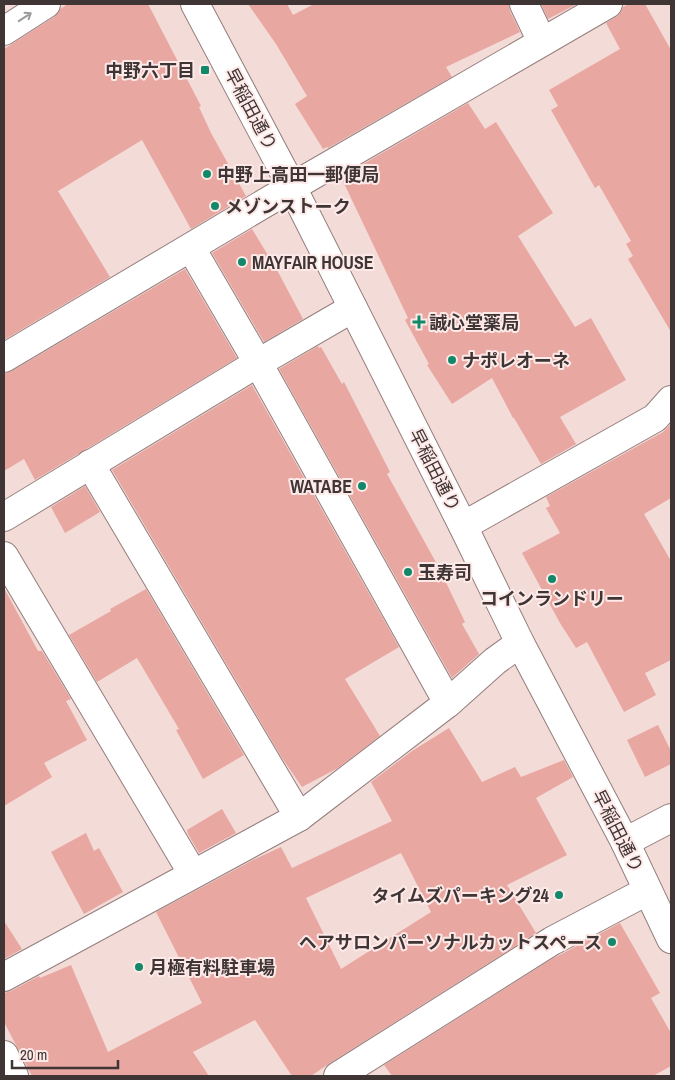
<svg xmlns="http://www.w3.org/2000/svg" width="675" height="1080" font-family="'Archivo Narrow','Noto Sans JP',sans-serif">
<style>
.building{fill:#e9a7a1;fill-rule:evenodd}
.lines{fill:none;stroke-linecap:round;stroke-linejoin:round}
.minor-casing{stroke:#947e7c;stroke-width:30}
.major-casing{stroke:#947e7c;stroke-width:30}
.minor{stroke:#fff;stroke-width:28}
.major{stroke:#fff;stroke-width:28}
.oneway{stroke:#9e9a9a}
.poi-dot{fill:#12886a;stroke:#fde9e7;stroke-width:2}
.labels{text-anchor:middle;dominant-baseline:central;stroke-width:4;stroke-linejoin:round;paint-order:stroke}
.poi-label{font-size:18px;font-weight:bold;fill:#3e3534;stroke:#fde9e7;text-anchor:start}
.street-label{font-size:18px;fill:#3e3534;stroke:#fde9e7}
</style>
<rect width="100%" height="100%" fill="#f3dbd8"/>
<g class="building">
<path d="M68 4H148L201 106 199 107 211 133 246 196 191 229 142 140 58 191 110 277 4 340V49L54 17 60 9Z"/>
<path d="M248 4H287L293 15 314 4H509L510 11 520 32 446 67 452 77 328 148 327 147 323 149 295 104 307 96 276 44Z"/>
<path d="M541 4H577L548 19Z"/>
<path d="M629 4H645L671 50V332L628 259 633 256 626 244 631 241 599 185 595 188 551 110 558 106 549 90 620 49 606 23 616 17 621 12 623 7Z"/>
<path d="M468 103 485 129 496 122 553 213 518 236 575 327 591 318 626 380 560 417 576 444 541 464 514 418H513L492 378 452 404 427 365 429 364 405 320 408 318 341 177Z"/>
<path d="M252 229 277 270 303 319 264 342 212 253Z"/>
<path d="M185 269 237 358 35 480 24 459 4 471V374L12 371Z"/>
<path d="M318 346 319 348 321 347 342 384 344 382 390 472 387 474 438 566 465 622 462 624 479 654 452 678 279 369Z"/>
<path d="M252 385 399 647 345 679 380 736 338 768 302 787 282 758 112 470Z"/>
<path d="M671 424V498L644 514 671 561V660L645 673 656 695 624 712 587 642 576 648 560 623 522 553 560 533 546 508 550 506 546 497 663 432Z"/>
<path d="M85 486 100 512 65 533 51 507Z"/>
<path d="M4 588 38 651H42L71 699 66 701 87 740 44 763 52 777 4 806Z"/>
<path d="M146 589 244 755 203 779 176 730 179 729 137 658 97 682 69 635 111 611 110 609Z"/>
<path d="M658 725 671 751V764L645 777 627 740Z"/>
<path d="M449 728 482 782 515 767 521 777 564 760 573 777 536 798 567 855 507 885 536 933 330 1063 311 1076H292L255 1020 193 1052 209 1076H32L4 1022V993L11 991 39 976 40 978 71 965 108 1052 202 1003 156 912 253 860 281 847 292 868 392 821 371 782 412 751ZM401 853 431 912 341 969 306 898Z"/>
<path d="M222 809 236 833 199 853 188 834 187 830Z"/>
<path d="M86 833 94 851 99 848 123 892 84 914 51 852Z"/>
<path d="M4 921 22 949 4 959Z"/>
<path d="M620 923 660 993 651 998 671 1033V1066L653 1076H392L384 1065 552 959Z"/>
</g>
<g class="lines">
<g class="minor-casing">
<g id="minor">
<path d="M524 4 542 42"/>
<path d="M4 31 46 4"/>
<path d="M191 248 258 363 448 703"/>
<path d="M4 358 292 187 608 4"/>
<path d="M90 464 299 817"/>
<path d="M4 517 258 363 353 308"/>
<path d="M463 526 655 418 671 400"/>
<path d="M4 556 193 874"/>
<path d="M625 842 671 818"/>
<path d="M4 977 299 817 448 703 495 661 520 643"/>
<path d="M4 1055 14 1076"/>
<path d="M338 1076 552 941 647 891"/>
</g>
</g>
<g class="major-casing">
<path id="major" d="M195 4 292 187 463 526 520 643 625 842 671 939"/>
</g>
<use href="#minor" class="minor"/>
<use href="#major" class="major"/>
</g>
<defs><path id="oneway-shaft" d="M-6 0H5M1.5-3L5.5 0L1.5 3" fill="none" stroke-width="1.6" stroke-linecap="round" stroke-linejoin="round" transform="scale(1.25)"/></defs>
<use class="oneway" href="#oneway-shaft" transform="translate(25 17) rotate(-33)"/>
<g class="poi-dot">
<rect x="200" y="65" width="10" height="10" rx="2.5"/>
<circle cx="207" cy="174" r="5"/>
<circle cx="215" cy="206" r="5"/>
<circle cx="242" cy="262" r="5"/>
<path d="M416.5 314.5h5v5h5v5h-5v5h-5v-5h-5v-5h5z"/>
<circle cx="452" cy="360" r="5"/>
<circle cx="362" cy="486" r="5"/>
<circle cx="408" cy="572" r="5"/>
<circle cx="552" cy="579" r="5"/>
<circle cx="559" cy="895" r="5"/>
<circle cx="612" cy="942" r="5"/>
<circle cx="139" cy="967" r="5"/>
</g>
<g class="labels">
<g class="poi-label">
<text x="195" y="70" text-anchor="end">中野六丁目</text>
<text x="217" y="174">中野上高田一郵便局</text>
<text x="225" y="206">メゾンストーク</text>
<text x="252" y="262">MAYFAIR HOUSE</text>
<text x="429" y="322">誠心堂薬局</text>
<text x="462" y="360">ナポレオーネ</text>
<text x="352" y="486" text-anchor="end">WATABE</text>
<text x="418" y="572">玉寿司</text>
<text x="552" y="598" text-anchor="middle">コインランドリー</text>
<text x="549" y="895" text-anchor="end">タイムズパーキング24</text>
<text x="602" y="942" text-anchor="end">ヘアサロンパーソナルカットスペース</text>
<text x="149" y="967">月極有料駐車場</text>
</g>
<g class="street-label">
<text transform="translate(251 109) rotate(62)">早稲田通り</text>
<text transform="translate(435 470) rotate(63)">早稲田通り</text>
<text transform="translate(618 831) rotate(63)">早稲田通り</text>
</g>
</g>
<rect width="675" height="1080" fill="none" stroke="#3e3534" stroke-width="10"/>
<path d="M12 1060v8h106v-8" fill="none" stroke="#3e3534" stroke-width="2.5"/>
<text x="20" y="1060" font-size="15" fill="#3e3534" stroke="#fde9e7" stroke-width="4" paint-order="stroke">20 m</text>
</svg>
